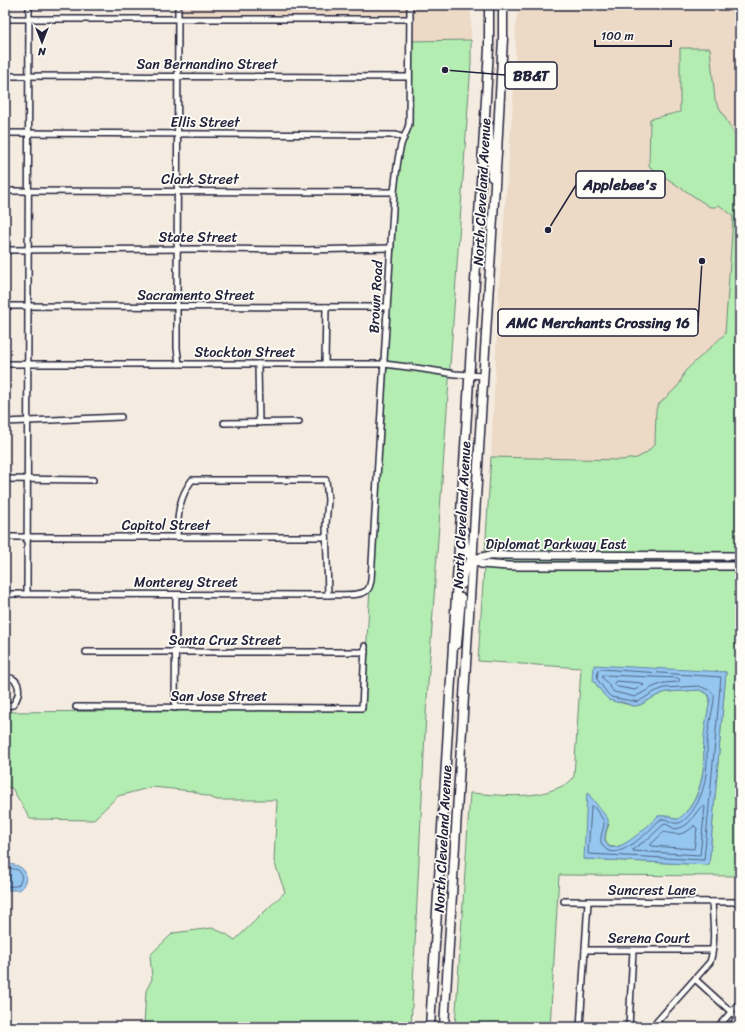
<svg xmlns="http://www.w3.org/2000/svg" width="745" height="1032" font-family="Sriracha,sans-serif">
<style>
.built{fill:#ecd9c6}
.green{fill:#b4edb1;stroke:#6b8876;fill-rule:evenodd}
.water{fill:#94c6f0;stroke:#6684a8}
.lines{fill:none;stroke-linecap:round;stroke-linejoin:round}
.shore{stroke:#506483;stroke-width:1}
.street-casing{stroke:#22223b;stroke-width:8}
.secondary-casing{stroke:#22223b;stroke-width:10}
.primary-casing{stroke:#22223b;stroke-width:11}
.street{stroke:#fdfcf7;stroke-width:5}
.secondary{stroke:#fdfcf7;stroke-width:7}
.primary{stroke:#fdfcf7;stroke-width:8}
.labels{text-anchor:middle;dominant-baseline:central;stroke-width:3.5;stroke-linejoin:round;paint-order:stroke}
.street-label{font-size:14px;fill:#22223b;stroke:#fdfcf7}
.leader{fill:none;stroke:#22223b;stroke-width:1.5}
.callout-dot{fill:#22223b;stroke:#fdfcf7;stroke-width:1.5}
.callout{fill:#fdfcf7;stroke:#22223b;stroke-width:1.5}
.callout-label{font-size:15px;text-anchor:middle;font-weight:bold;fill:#22223b}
</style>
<rect width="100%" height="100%" fill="#f5ece1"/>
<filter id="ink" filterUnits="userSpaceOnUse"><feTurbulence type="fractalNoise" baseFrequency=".025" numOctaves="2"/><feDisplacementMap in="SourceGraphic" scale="8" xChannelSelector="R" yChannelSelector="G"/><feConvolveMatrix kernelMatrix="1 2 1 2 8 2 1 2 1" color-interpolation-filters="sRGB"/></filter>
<g filter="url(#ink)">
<g class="built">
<path d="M176 5H471V40L408 41 407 21 176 20Z"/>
<path d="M519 5H740V144L715 100 709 48H680V112L654 117 650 119V121L648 159 715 207 719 205 732 215 734 221 725 334 685 370 680 383 676 388 658 405 656 410 655 444 646 453 637 458 621 460 595 461 491 457 499 288 515 75 516 22Z"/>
</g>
<g class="green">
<path d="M471 40V63L426 713 411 1027H144L146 991 152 979 150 955 173 933 212 928 226 934 235 940 285 892 274 861 277 800H217L192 791 152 787 118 796 93 820 30 819 12 788 5 787V712L363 709 394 171 407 124 408 41Z"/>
<path d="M680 48H710L715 100 740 144V553H485L491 457 621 460 637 458 646 453 655 444 656 410 658 405 676 388 680 383 685 371 725 334 733 218 732 215 719 205 715 207H710L651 168 649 165 650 119 680 112Z"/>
<path d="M491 558H740V564L508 563 484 561V559Z"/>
<path d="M484 567 508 569H740V876L559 875 550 1027H455L470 793C500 795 532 800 560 787 566 784 571 782 574 776L581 668 478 661ZM726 672 709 865 584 859 609 824C606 833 603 839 609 846 624 852 648 826 658 816H670C677 821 679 820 685 813 697 801 703 779 704 761 704 754 703 747 704 740 705 726 708 713 710 699L708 694 700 690 666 692 656 696 640 705 634 706 609 700 604 695 593 680Z"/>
</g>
<g class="water">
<path d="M594 665 726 672 709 865 584 859 587 792 608 819C609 827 603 834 605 841 611 863 651 823 658 816H670C677 822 679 819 685 813 698 801 703 779 704 761 704 753 703 745 704 736 705 724 708 712 710 699L708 694 700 690 666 692 656 696 640 705 634 706 622 702H616L609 700 604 695 593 680Z"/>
<path d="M5 864C13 864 26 866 26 877 26 880 24 884 23 887L18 890H5Z"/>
</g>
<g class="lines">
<g class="shore">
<path d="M600 669 721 677 704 860 588 854 591 808 592 806 594 807 604 821C605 828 600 834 601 842 602 846 605 849 609 851 620 855 636 842 644 835 650 831 654 824 660 820 666 817 669 822 674 823 684 826 694 809 698 802 708 780 707 765 707 742 708 728 712 714 714 700V695L711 691 699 686 664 688 654 692 638 702 616 698 611 697 607 693 597 679 598 671Z"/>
<path d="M603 675 678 678 680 680 678 682 664 683 653 687 635 697 614 692 603 678Z"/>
<path d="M616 681 642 683 644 685 635 690 618 687 614 684Z"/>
<path d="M703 805 705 807 700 855 633 851V849L648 839 663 825 666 824 675 829C692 827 693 813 703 805Z"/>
<path d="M694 826 697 828 694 849 651 846V844L664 832C677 835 683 836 694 826Z"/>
<path d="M5 868C9 868 15 869 18 870 23 873 22 882 18 885 15 887 9 886 5 886"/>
</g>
<g class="street-casing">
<g id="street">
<path d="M178 5 177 307V348L179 364"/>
<path d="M5 19H410"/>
<path d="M5 76 409 77"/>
<path d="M5 133 396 135 404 138"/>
<path d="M5 191 394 192"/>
<path d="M5 250 199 249 308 250 391 248"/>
<path d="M5 306 387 307"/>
<path d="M5 364H384L416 368 455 374 483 376"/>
<path d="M258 364 259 423"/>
<path d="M325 364 326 307"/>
<path d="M5 422 121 417"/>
<path d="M224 423 299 422"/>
<path d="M5 479 93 480"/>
<path d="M5 537H326"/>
<path d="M177 537C178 515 178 499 192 480H326L328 500 326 524 328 595"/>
<path d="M5 594 328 595C338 594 358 597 366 591 370 589 370 584 371 580L394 192C396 176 397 160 401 145 403 138 407 132 409 124L410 5"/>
<path d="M27 594 29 5"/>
<path d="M86 652H365"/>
<path d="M5 677C22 678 21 694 13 705L5 706"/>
<path d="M76 707 362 708 365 646"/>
<path d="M175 708 176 595"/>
<path d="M564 901 740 902"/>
<path d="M585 950H712"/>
<path d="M695 979 740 1020"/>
<path d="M580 1027 588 902"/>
<path d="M629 1027 633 950"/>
<path d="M652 1027 710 962C716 944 713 921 712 902"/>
<path d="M718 1027 740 1002"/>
<path d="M730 1027 740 1016"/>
</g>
</g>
<g class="secondary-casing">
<g id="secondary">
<path d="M473 559 481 564 508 566H740"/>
<path d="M473 559 491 555 740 556"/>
</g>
</g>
<g class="primary-casing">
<g id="primary">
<path d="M489 126C489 136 488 148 497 152"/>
<path d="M483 149C493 155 491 166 492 177"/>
<path d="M464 531C465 543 463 550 473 559"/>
<path d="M462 584C462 573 464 567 473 559"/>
<path d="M457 644 461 598"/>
<path d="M430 1027 489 49V5"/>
<path d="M444 1027 497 152 503 38V5"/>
</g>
</g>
<use href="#street" class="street"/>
<use href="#secondary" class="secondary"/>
<use href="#primary" class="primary"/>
</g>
</g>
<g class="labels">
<g class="street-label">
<text x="207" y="64">San Bernandino Street</text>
<text x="205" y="122">Ellis Street</text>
<text x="200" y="179">Clark Street</text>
<text transform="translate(482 192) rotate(-87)">North Cleveland Avenue</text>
<text x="198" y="237">State Street</text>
<text x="196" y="295">Sacramento Street</text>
<text transform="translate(376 297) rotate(-87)">Brown Road</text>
<text x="245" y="352">Stockton Street</text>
<text transform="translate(462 515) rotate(-87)">North Cleveland Avenue</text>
<text x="166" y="525">Capitol Street</text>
<text x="556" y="544">Diplomat Parkway East</text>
<text x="186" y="582">Monterey Street</text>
<text x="225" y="640">Santa Cruz Street</text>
<text x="219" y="696">San Jose Street</text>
<text transform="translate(443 839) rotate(-87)">North Cleveland Avenue</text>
<text x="652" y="890">Suncrest Lane</text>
<text x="649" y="938">Serena Court</text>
</g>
</g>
<path class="leader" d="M445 70L505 75M548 230L576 185M702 261L698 323"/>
<g class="callout-dot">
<circle cx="445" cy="70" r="4"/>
<circle cx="548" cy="230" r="4"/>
<circle cx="702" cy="261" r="4"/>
</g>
<g class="callout">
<rect x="505" y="62" width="52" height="27" rx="4"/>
<rect x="576" y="171" width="89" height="27" rx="4"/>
<rect x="498" y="309" width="200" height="27" rx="4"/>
</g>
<g class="callout-label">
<text x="531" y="81">BB&amp;T</text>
<text x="620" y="190">Applebee's</text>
<text x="598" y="328">AMC Merchants Crossing 16</text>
</g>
<rect width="745" height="1032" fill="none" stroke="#fdfcf7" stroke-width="20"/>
<rect x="10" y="10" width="725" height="1012" fill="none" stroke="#22223b" stroke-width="1.5" filter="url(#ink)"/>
<g transform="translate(42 42) rotate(180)" stroke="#fdfcf7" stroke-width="3" paint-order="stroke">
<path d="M0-3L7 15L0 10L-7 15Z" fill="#22223b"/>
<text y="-6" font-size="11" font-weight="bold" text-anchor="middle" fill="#22223b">N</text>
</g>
<path d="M595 40v6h76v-6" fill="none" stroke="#22223b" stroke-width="2"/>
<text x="601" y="40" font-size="12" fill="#22223b" stroke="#fdfcf7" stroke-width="3" paint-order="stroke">100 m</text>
</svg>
